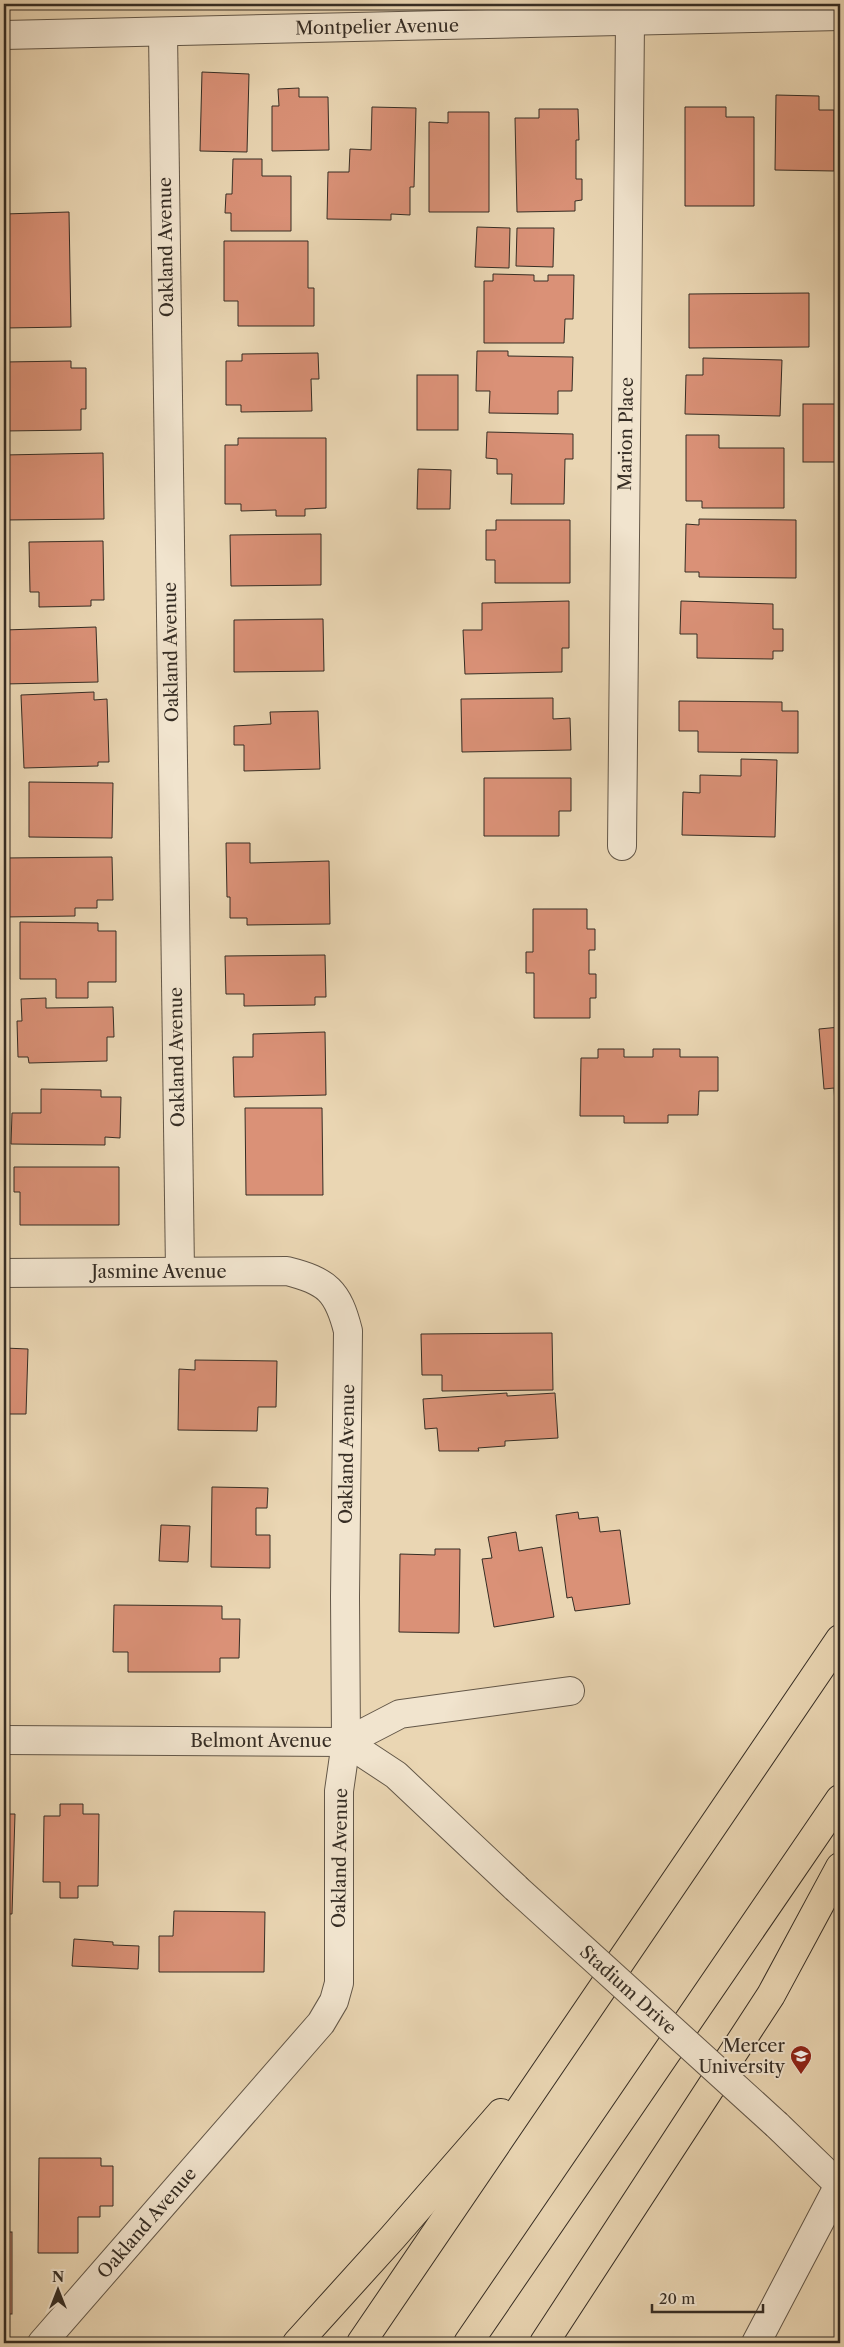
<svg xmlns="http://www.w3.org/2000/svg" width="844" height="2347" font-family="'Libre Caslon Text',serif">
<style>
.building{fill:#da9177;stroke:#362d24}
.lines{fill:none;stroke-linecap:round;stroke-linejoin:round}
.minor-casing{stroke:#635748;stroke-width:30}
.highway-casing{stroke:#362d24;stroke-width:30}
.minor{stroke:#f1e4ce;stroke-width:28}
.highway{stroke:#ead6b3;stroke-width:28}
.minor-bridge-casing{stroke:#635748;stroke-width:30;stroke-linecap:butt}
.minor-bridge{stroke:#f1e4ce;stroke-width:28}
.labels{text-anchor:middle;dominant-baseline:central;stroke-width:4;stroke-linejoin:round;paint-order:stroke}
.street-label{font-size:18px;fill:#362d24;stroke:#f1e4ce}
.poi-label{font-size:18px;fill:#362d24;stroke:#f1e4ce;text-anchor:end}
</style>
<rect width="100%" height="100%" fill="#ead6b3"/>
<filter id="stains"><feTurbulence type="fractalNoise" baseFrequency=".004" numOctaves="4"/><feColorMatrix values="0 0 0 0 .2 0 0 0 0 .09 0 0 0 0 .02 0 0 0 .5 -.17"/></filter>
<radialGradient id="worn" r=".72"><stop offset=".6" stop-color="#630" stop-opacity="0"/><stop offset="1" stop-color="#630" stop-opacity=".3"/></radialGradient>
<g class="building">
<path d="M202 72 249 74 247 152 200 151Z"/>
<path d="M299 88V97H328L329 150 272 151V106H279L278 89Z"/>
<path d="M776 95 819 96V110H834V171L775 170Z"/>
<path d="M372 107 416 108 414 187H410V215L391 214V220L327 219 328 172H349L350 149 371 150Z"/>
<path d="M685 107H726V117H754V206H685Z"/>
<path d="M539 109H578L579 140H576V179H582V200L575 201V211L517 212 515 118H539Z"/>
<path d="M448 112H489V212H429V122L448 123Z"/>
<path d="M233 159H262V176H291V231H231V213H225L226 194H232Z"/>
<path d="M69 212 71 327 4 328V214Z"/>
<path d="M477 227 510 228 509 268 475 267Z"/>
<path d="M517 228H554L553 267 516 266Z"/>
<path d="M224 241H308V288H314V326H238V301H224Z"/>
<path d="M493 274 534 275V281H548V275H574L573 319H565L564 343H484V281H493Z"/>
<path d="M809 293V347L689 348V294Z"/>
<path d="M477 351H508V356L573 357 572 391H558V414L489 413 490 391H476Z"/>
<path d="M318 353 319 379H311L312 411 241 412V405H226V361H242V354Z"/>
<path d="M703 358 782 360 780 416 685 414 686 375H703Z"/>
<path d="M71 361V368H86V409H81V430L4 431V362Z"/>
<rect x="417" y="375" width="41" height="55"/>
<rect x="803" y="404" width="36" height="58"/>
<path d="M487 432 573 434V459H565L564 504H511L512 474H497V459L486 458Z"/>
<path d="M686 435H719V448H784V508H702V501H686Z"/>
<path d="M238 438H326V508L305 509V516H276V510L241 511V504H225V445H238Z"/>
<path d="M103 453 104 519 4 520V455Z"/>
<path d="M418 469 451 470 450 509H417Z"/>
<path d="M699 519 796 520V578L699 577V572H685L686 524 699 525Z"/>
<path d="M496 520H570V583H495V560H486V530H496Z"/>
<path d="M321 534V585L231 586 230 535Z"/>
<path d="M103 541 104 600H91V606L39 607V592H30L29 542Z"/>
<path d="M569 601V648H562V672L465 674 463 630H482V603Z"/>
<path d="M681 601 773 604V629H783V651H773V659L697 658V634H680Z"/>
<path d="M323 619 324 671 234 672V620Z"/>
<path d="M96 627 98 682 4 684V630Z"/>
<path d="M94 692V700L107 699 109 762H98V766L24 768 21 695Z"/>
<path d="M553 698V719L570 718 571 750 462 752 461 699Z"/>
<path d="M679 701 782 702V711H798V753L698 752V731H679Z"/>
<path d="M318 711 320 769 244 771V745H234V726L271 724 270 712Z"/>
<path d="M741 759 777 760 775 837 682 835 683 792 700 793V775L741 776Z"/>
<path d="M484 778H571V811H559V836H484Z"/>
<path d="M29 782 113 783 112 838 29 837Z"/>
<path d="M226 843H250V863L329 861 330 924 247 925V918H230V897H227Z"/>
<path d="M112 857 113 900H97V908H75V916L4 917V858Z"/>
<path d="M533 909H587V929H595V950H589V974H596V998H590V1018H534V973H526V952H533Z"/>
<path d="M20 922 98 923V931H116V982H88V998H56V979H20Z"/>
<path d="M325 955 326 997H315V1005L244 1006V994H226L225 956Z"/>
<path d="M46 998V1008L113 1007 114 1037H107V1061L29 1063 28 1057H18L17 1021H22L21 999Z"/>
<path d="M840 1027V1105H835L834 1088 824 1089 819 1029Z"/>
<path d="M325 1032 326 1095 234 1097 233 1057H253V1034Z"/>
<path d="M598 1049H624V1057H653V1049H680V1057H718V1091H699L698 1115H668V1123H624V1116H580L581 1058H598Z"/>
<path d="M41 1089 101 1090V1097H121L120 1138 105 1137V1145L11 1144 12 1113H41Z"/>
<path d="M245 1108H322L323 1195H246Z"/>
<path d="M14 1167H119V1225H20V1192H14Z"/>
<path d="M552 1333 553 1390 442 1391V1375H422L421 1334Z"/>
<path d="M4 1348 28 1349 26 1414H4Z"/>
<path d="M195 1360 277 1361 276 1407H258L257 1431 178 1430 179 1369 195 1370Z"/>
<path d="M507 1393V1396L555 1393 558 1438 505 1441V1446L478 1448 479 1451H439L437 1428 425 1429 423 1399Z"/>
<path d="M212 1487 268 1488 267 1508H256V1535H270V1568L211 1567Z"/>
<path d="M578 1512 579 1519 598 1517 600 1532 620 1530 630 1604 575 1611 572 1597 567 1598 556 1515Z"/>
<path d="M161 1525 190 1526 188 1562 159 1561Z"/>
<path d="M516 1532 519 1551 542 1547 554 1617 494 1627 482 1559 492 1558 488 1537Z"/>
<path d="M435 1549H460L459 1633 399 1632 400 1554 435 1555Z"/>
<path d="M114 1605 222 1606V1619H240L239 1658H220V1672H128V1652H113Z"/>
<path d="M60 1804H83V1814H99L98 1886H78V1898H60V1882H43L44 1816H60Z"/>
<path d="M4 1814H15L12 1914H4Z"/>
<path d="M174 1911 265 1912 264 1972H159V1936H173Z"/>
<path d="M74 1939 113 1942V1945L139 1946 138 1969 72 1966Z"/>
<path d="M39 2158H101V2166H113V2206H100V2217H78V2253H38Z"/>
<rect x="4" y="2232" width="8" height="82"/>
</g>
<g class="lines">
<g class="minor-casing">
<g id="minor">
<path d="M163 32 180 1271"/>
<path d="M4 35 840 16"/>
<path d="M622 846 630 22"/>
<path d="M4 1273 287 1271C327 1281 338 1291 348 1331L345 1597 346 1742 339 1791V1983L334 2001 321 2023 42 2343"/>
<path d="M4 1740 346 1742 400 1714 570 1691"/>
<path d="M346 1742 396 1775 516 1888"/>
<path d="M777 2125 838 2184"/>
<path d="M756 2343 840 2183"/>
</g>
</g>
<g class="highway-casing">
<g id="highway">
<path d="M297 2343 393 2237 501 2113"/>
<path d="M361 2343 840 1639"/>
<path d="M468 2343 840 1799"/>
<path d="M544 2343 771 1995 840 1867"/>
</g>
</g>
<use href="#minor" class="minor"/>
<use href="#highway" class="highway"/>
<g class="minor-bridge-casing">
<path id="minor-bridge" d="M516 1888 777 2125"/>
</g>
<use href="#minor-bridge" class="minor-bridge"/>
</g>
<defs>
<g id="university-pin" transform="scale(1.125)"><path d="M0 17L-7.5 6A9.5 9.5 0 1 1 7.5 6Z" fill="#8f2418" stroke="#f1e4ce"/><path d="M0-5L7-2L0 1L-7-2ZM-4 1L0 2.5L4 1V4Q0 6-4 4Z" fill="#fff"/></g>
</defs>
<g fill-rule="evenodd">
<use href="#university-pin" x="801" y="2056"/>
</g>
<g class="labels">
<g class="street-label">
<text transform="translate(377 27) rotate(-1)">Montpelier Avenue</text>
<text transform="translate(166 247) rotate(-91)">Oakland Avenue</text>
<text transform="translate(626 434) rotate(-89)">Marion Place</text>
<text transform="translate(171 652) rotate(-91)">Oakland Avenue</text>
<text transform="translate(177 1057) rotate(-91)">Oakland Avenue</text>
<text x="159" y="1272">Jasmine Avenue</text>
<text transform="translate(347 1454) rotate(-89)">Oakland Avenue</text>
<text x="261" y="1741">Belmont Avenue</text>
<text transform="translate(340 1858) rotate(-89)">Oakland Avenue</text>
<text transform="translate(628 1990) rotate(42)">Stadium Drive</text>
<text transform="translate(147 2223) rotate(-49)">Oakland Avenue</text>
</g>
<g class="poi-label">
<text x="785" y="2046">Mercer<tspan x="785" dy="21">University</tspan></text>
</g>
</g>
<rect width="844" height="2347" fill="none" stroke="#ead6b3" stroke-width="20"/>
<rect x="5" y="5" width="834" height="2337" fill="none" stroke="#362d24" stroke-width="2.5"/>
<rect x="10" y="10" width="824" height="2327" fill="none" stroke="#362d24"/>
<g transform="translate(58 2290)" stroke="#f1e4ce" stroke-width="4" paint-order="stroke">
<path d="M0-4L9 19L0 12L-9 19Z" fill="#362d24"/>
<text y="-8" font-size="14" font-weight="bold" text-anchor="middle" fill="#362d24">N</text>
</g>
<path d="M652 2304v8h111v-8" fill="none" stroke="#362d24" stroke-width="2.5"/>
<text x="659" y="2304" font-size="15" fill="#362d24" stroke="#f1e4ce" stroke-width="4" paint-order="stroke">20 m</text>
<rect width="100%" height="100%" filter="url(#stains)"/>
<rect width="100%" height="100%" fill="url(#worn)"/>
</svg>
